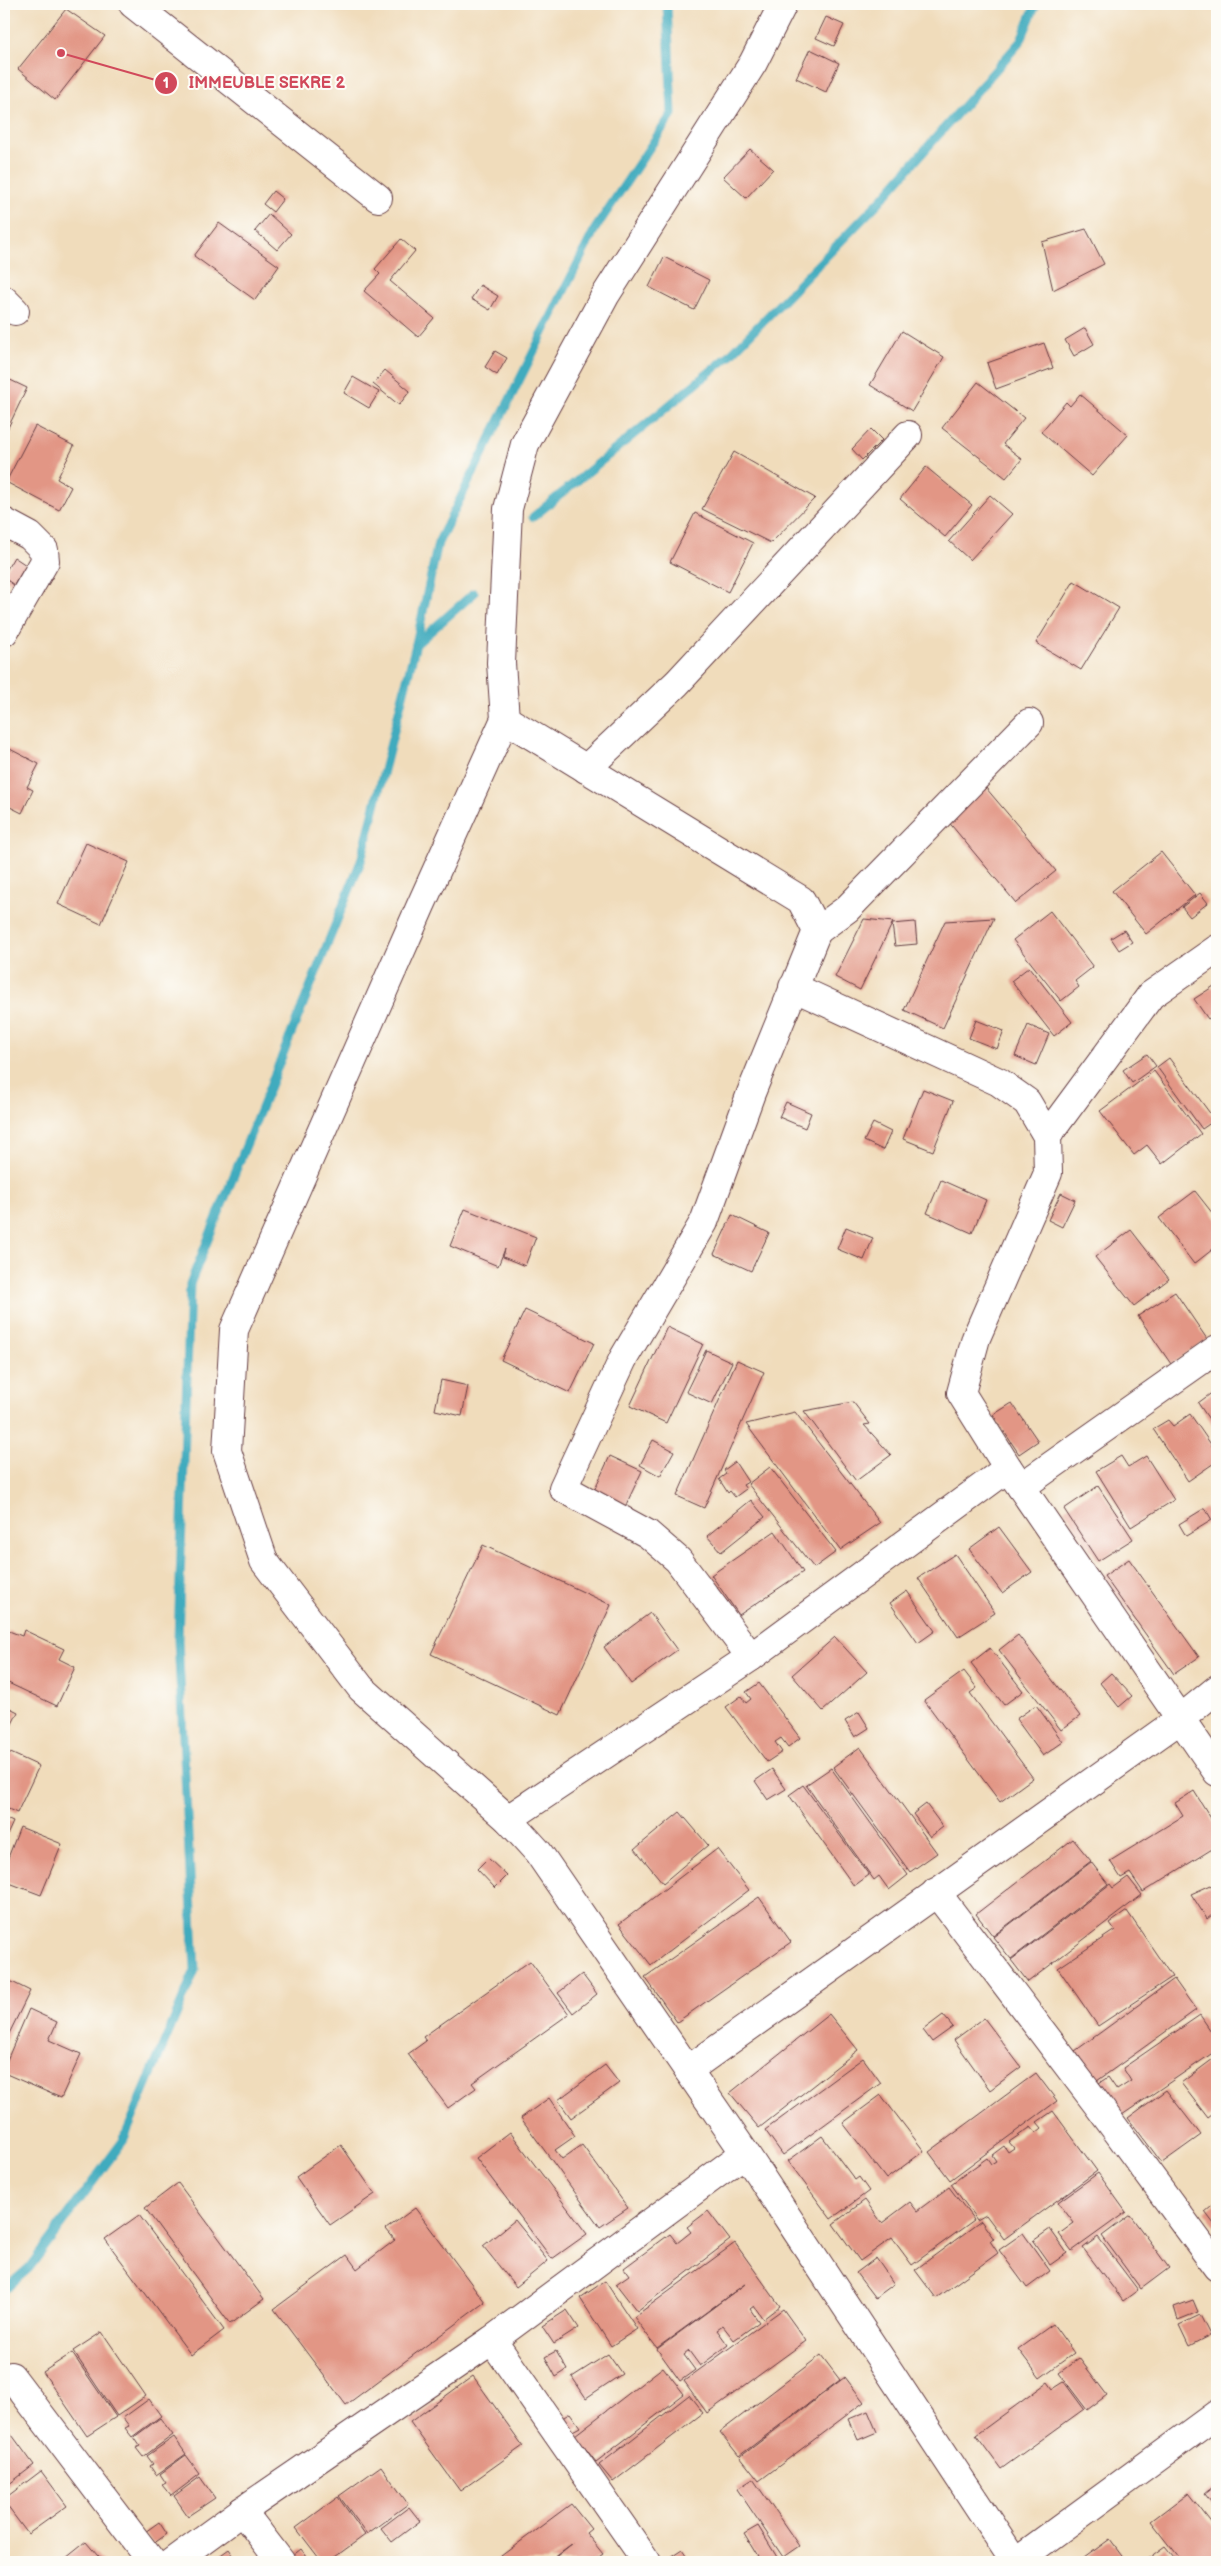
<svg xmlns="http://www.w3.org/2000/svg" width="1221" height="2566" font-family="'Balsamiq Sans',sans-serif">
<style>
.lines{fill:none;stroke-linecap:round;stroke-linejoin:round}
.stream{stroke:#3fabbe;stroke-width:9}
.building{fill:#e29685}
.minor-casing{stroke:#633b41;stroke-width:30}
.minor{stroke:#fff;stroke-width:28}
.leader{fill:none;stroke:#d1495b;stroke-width:2}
.callout-dot{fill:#d1495b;stroke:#fdfcf7;stroke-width:2}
.mark-label{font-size:15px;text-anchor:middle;font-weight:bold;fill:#fff}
.callout-label{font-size:16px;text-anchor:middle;font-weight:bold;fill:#d1495b;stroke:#fdfcf7;stroke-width:4;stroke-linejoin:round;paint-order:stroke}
</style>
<rect width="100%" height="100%" fill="#fdfcf7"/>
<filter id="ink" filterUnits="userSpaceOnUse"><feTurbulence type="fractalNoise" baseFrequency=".02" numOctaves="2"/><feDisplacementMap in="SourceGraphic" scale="10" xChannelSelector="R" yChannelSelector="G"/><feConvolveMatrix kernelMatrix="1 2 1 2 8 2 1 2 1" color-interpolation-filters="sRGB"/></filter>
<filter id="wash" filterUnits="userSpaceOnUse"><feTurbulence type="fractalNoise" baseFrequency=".0096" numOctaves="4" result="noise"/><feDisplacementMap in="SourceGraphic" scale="20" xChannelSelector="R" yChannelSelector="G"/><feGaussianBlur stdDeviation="1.12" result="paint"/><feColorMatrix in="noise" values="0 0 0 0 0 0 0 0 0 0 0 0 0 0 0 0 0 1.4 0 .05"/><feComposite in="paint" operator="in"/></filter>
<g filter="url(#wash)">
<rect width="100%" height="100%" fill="#f0dcbb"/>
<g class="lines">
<g class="stream">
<path d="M533 517 728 357 881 200 1020 42 1036 4"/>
<path d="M416 644 474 593"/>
<path d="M4 2290 29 2268 123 2141 195 1970 178 1640 190 1284 361 861 416 644 438 543 595 229 672 114 667 4"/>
</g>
</g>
<g id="blocks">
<g class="building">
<path d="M66 9 105 36 55 100 18 69Z"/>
<path d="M826 17 844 25 834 46 816 38Z"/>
<path d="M810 49 839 63 826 92 796 78Z"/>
<path d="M750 149 773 169 746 198 723 177Z"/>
<path d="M273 191 283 199 273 212 263 204Z"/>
<path d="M269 214 291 234 277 250 255 231Z"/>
<path d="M219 223 279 266 255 300 194 256Z"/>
<path d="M1086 229 1104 264 1053 290 1042 242Z"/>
<path d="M401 239 415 251 390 281 434 318 418 337 364 291 380 274 375 269Z"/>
<path d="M664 257 709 280 694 310 649 287Z"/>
<path d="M480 285 498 296 490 310 471 299Z"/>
<path d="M1085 328 1094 344 1074 356 1065 340Z"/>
<path d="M902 331 944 357 912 411 870 385Z"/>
<path d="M1044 343 1053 368 996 389 987 363Z"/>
<path d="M495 351 507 358 497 375 485 367Z"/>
<path d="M385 370 410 391 399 405 373 384Z"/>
<path d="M4 377 27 388 4 436Z"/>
<path d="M353 377 379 392 369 408 344 393Z"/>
<path d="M978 382 1024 418 1003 444 1022 459 1006 478 942 428Z"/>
<path d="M1080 394 1128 435 1092 476 1041 432 1066 402 1070 406Z"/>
<path d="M35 426 74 446 57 479 71 487 59 510 6 482Z"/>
<path d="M871 429 882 440 862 460 852 449Z"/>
<path d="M734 452 815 498 771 543 702 509Z"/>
<path d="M926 467 972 505 945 537 900 499Z"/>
<path d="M990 495 1012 514 970 560 949 541Z"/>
<path d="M695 513 753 543 728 592 670 562Z"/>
<path d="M14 557 26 565 14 585 4 578V574Z"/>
<path d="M1074 581 1119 608 1081 670 1036 643Z"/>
<path d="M4 746 39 764 27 787 33 790 22 813 4 804Z"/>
<path d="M986 788 1056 871 1016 903 947 820Z"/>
<path d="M86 843 129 862 101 924 58 904Z"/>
<path d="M1161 852 1195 895 1146 934 1112 891Z"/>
<path d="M1200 893 1208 903 1190 917 1182 907Z"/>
<path d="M1050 911 1093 967 1075 981 1079 987 1061 1001 1013 940Z"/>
<path d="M994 918 943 1028 904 1010 945 921Z"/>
<path d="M864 919 893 922 860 990 835 977Z"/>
<path d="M915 922 917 944 895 946 892 924Z"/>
<path d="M1124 930 1132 942 1119 950 1111 938Z"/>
<path d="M1029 967 1072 1022 1054 1036 1011 981Z"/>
<path d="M1214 986 1217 992V1013L1208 1019 1194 999Z"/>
<path d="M976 1020 1004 1031 997 1049 969 1038Z"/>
<path d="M1028 1025 1049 1034 1036 1065 1015 1056Z"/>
<path d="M1147 1054 1156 1066 1132 1083 1123 1070Z"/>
<path d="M1169 1058 1215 1120 1202 1129 1157 1067Z"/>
<path d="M1154 1071 1201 1134 1162 1164 1147 1145 1134 1155 1100 1111Z"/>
<path d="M923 1089 953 1101 933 1151 903 1139Z"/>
<path d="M786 1102 811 1113 805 1128 779 1117Z"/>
<path d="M873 1123 891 1132 883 1150 864 1141Z"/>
<path d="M941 1180 986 1200 972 1233 927 1213Z"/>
<path d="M1195 1191 1217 1219V1246L1194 1264 1159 1218Z"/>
<path d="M1061 1193 1075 1200 1062 1227 1048 1220Z"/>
<path d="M465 1209 536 1237 525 1266 503 1257 505 1249 498 1266 450 1246Z"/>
<path d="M732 1215 769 1233 751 1271 714 1254Z"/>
<path d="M846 1227 873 1238 864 1260 837 1249Z"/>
<path d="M1131 1230 1169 1279 1134 1306 1095 1257Z"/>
<path d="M1175 1292 1207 1339 1171 1364 1138 1316Z"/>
<path d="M525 1310 594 1343 570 1393 501 1360Z"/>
<path d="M667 1327 703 1344 666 1423 630 1406Z"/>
<path d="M706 1350 732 1362 712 1404 686 1392Z"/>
<path d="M737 1360 764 1372 704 1508 677 1496Z"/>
<path d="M441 1380 468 1386 462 1416 435 1410Z"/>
<path d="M1217 1389V1431L1198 1403Z"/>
<path d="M853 1402 870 1424 864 1425 891 1455 856 1481 804 1411Z"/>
<path d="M1012 1403 1038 1441 1019 1454 993 1415Z"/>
<path d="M795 1412 880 1523 840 1550 746 1424Z"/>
<path d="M1190 1414 1217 1453V1461L1188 1481 1153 1429 1168 1420 1173 1426Z"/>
<path d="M653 1440 674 1451 660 1476 640 1465Z"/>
<path d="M610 1456 642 1471 623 1511 591 1497Z"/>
<path d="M1121 1456 1128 1467 1146 1456 1174 1500 1131 1527 1096 1471Z"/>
<path d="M735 1462 748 1482 743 1485 746 1489 735 1497 730 1491 728 1493 719 1479 726 1474 724 1470Z"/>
<path d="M770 1467 836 1552 814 1568 748 1484Z"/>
<path d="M1098 1486 1133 1539 1098 1561 1064 1509Z"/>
<path d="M751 1500 765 1517 721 1552 707 1536Z"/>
<path d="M1205 1508 1212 1520 1186 1536 1179 1524Z"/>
<path d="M999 1527 1032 1572 1002 1593 969 1549Z"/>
<path d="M775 1531 803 1572 739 1615 711 1575Z"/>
<path d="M483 1545 611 1605 560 1715 431 1654Z"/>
<path d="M955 1554 995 1613 958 1637 918 1578Z"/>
<path d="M1129 1559 1199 1657 1174 1674 1104 1576Z"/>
<path d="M907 1591 935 1631 918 1643 890 1603Z"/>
<path d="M650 1613 677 1650 631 1684 604 1647Z"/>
<path d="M24 1630 64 1649 59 1659 75 1667 57 1706 4 1681V1643L9 1631 22 1636Z"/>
<path d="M1018 1635 1080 1716 1061 1730 999 1650Z"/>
<path d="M835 1637 867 1672 823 1711 792 1675Z"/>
<path d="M990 1648 1023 1691 1004 1705 971 1663Z"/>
<path d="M964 1671 977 1688 970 1693 1033 1778 1000 1802 924 1700Z"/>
<path d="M1111 1673 1132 1696 1119 1707 1100 1683Z"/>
<path d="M759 1683 800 1738 788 1747 781 1738 775 1742 782 1752 767 1762 726 1707 741 1696 746 1703 751 1699 746 1692Z"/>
<path d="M4 1705 18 1712 9 1730 4 1727Z"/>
<path d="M1036 1705 1063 1742 1043 1756 1016 1719Z"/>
<path d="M859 1712 869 1728 855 1737 845 1721Z"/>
<path d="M860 1747 937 1853 910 1872 833 1767Z"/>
<path d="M4 1750 39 1766 17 1813 4 1807Z"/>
<path d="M831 1768 908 1875 889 1890 879 1876 874 1880 806 1785Z"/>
<path d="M772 1769 786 1789 768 1800 755 1781Z"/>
<path d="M803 1785 869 1875 854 1886 789 1795Z"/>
<path d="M1194 1791 1217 1828V1846L1143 1892 1130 1873 1121 1878 1110 1861 1183 1816 1175 1803Z"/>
<path d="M926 1804 943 1827 930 1837 913 1814Z"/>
<path d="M680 1812 708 1845 663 1883 635 1849Z"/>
<path d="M4 1818 13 1822 4 1842Z"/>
<path d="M20 1827 62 1844 41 1895 4 1881V1868Z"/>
<path d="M1073 1839 1091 1861 993 1936 976 1914Z"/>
<path d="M717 1849 749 1890 651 1965 619 1924Z"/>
<path d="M488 1858 507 1876 495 1888 477 1869Z"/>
<path d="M1091 1862 1108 1884 1011 1959 993 1937Z"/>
<path d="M1128 1877 1142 1895 1028 1982 1011 1960 1110 1884 1113 1888Z"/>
<path d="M1211 1885 1217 1896V1911L1207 1919 1191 1894Z"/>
<path d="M759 1897 791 1942 677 2022 645 1977Z"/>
<path d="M1127 1911 1172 1977 1098 2026 1058 1968 1115 1930 1110 1923Z"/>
<path d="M530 1961 569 2014 472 2083 476 2088 448 2108 408 2054 426 2041 423 2037Z"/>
<path d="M582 1974 597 1994 573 2013 558 1993Z"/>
<path d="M4 1978 30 1991 4 2044Z"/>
<path d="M1174 1979 1196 2010 1097 2081 1075 2051Z"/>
<path d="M29 2009 57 2022 49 2040 81 2054 61 2098 4 2073V2067Z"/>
<path d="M829 2014 858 2050 759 2128 730 2093Z"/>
<path d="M943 2015 953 2027 932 2042 923 2030Z"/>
<path d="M1200 2015 1217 2040V2050L1122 2115 1099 2083 1108 2077 1117 2090 1131 2081 1123 2068Z"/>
<path d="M984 2018 1021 2067 990 2090 954 2040Z"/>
<path d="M1217 2056V2111L1208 2118 1181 2083Z"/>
<path d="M863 2058 881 2083 783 2155 765 2130Z"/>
<path d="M605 2065 619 2083 571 2118 558 2100Z"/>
<path d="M1036 2073 1057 2101 950 2180 929 2152Z"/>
<path d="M1166 2090 1201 2135 1162 2163 1128 2118Z"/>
<path d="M881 2095 924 2151 886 2179 843 2123Z"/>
<path d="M549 2098 575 2136 555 2150 562 2159 582 2145 628 2208 600 2227 521 2118Z"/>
<path d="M1053 2111 1097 2171 1004 2239 986 2215 977 2220 951 2184 987 2158 991 2164 996 2161 992 2155 1004 2146 1008 2152 1014 2148 1009 2142 1031 2127 1036 2133 1042 2128 1037 2122Z"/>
<path d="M510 2132 587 2234 552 2259 476 2158Z"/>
<path d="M822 2136 855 2180 859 2177 869 2191 831 2219 788 2161Z"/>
<path d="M341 2145 375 2194 330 2225 296 2177Z"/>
<path d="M1098 2173 1126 2212 1072 2251 1059 2234 1074 2223 1058 2202Z"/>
<path d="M178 2183 264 2299 230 2324 145 2208Z"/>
<path d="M949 2187 974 2220 912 2265 892 2238 860 2261 833 2224 865 2200 882 2223 910 2202 917 2211Z"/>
<path d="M1217 2202V2228L1205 2212Z"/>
<path d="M415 2208 485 2302 346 2405 274 2309 347 2255 357 2269 395 2240 386 2229Z"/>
<path d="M708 2211 730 2240 637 2311 616 2284 629 2275 624 2268 670 2234 677 2243 691 2232 687 2227Z"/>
<path d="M139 2215 224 2330 191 2355 105 2239Z"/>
<path d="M1130 2215 1169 2268 1141 2289 1102 2236Z"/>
<path d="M515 2220 548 2261 516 2287 483 2246Z"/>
<path d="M981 2221 994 2239 990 2241 998 2253 936 2298 915 2270Z"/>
<path d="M1050 2229 1067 2253 1050 2265 1033 2241Z"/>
<path d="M1023 2233 1050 2271 1027 2288 999 2250Z"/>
<path d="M1098 2237 1138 2290 1123 2301 1083 2248Z"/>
<path d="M735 2243 780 2306 763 2319 754 2306 750 2309 759 2322 734 2340 723 2326 717 2330 728 2345 700 2366 689 2351 684 2355 695 2370 680 2381 657 2349 745 2284 657 2348 634 2317Z"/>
<path d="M876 2258 894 2284 875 2298 856 2273Z"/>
<path d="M605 2281 637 2329 611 2346 580 2298Z"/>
<path d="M1193 2300 1198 2312 1178 2320 1174 2307Z"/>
<path d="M783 2309 806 2341 707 2413 684 2381Z"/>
<path d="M567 2310 579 2328 554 2344 542 2326Z"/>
<path d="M1200 2315 1210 2335 1189 2346 1179 2325Z"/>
<path d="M1053 2324 1074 2353 1040 2378 1018 2349Z"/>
<path d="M102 2332 146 2396 117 2416 73 2351Z"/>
<path d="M556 2351 567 2370 556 2377 545 2357Z"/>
<path d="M72 2353 116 2417 87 2436 43 2372Z"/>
<path d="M608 2354 622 2374 586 2398 572 2377Z"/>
<path d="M821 2355 840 2380 739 2456 720 2432Z"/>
<path d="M1079 2358 1107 2395 1087 2410 1059 2373Z"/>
<path d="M663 2367 684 2394 596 2462 575 2435Z"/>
<path d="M473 2376 523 2446 460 2491 410 2422Z"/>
<path d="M845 2377 864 2402 759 2481 740 2457Z"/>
<path d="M1048 2382 1053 2389 1064 2382 1084 2409 1001 2469 976 2435Z"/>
<path d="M689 2395 703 2413 613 2482 599 2465Z"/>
<path d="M149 2399 161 2416 132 2437 125 2428 129 2426 123 2418Z"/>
<path d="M868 2411 877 2432 858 2440 849 2419Z"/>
<path d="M570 2413 580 2427 567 2434 558 2421Z"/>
<path d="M160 2418 173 2435 143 2457 136 2448 140 2446 134 2437Z"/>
<path d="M4 2424 34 2465 4 2488Z"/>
<path d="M174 2437 186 2454 156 2475 150 2466 153 2464 147 2456Z"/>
<path d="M186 2455 200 2474 171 2496 162 2485 166 2483 160 2474Z"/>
<path d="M381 2466 408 2504 367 2534 339 2496Z"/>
<path d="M41 2471 67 2506 28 2534 4 2502V2499Z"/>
<path d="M200 2477 215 2498 188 2516 174 2496Z"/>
<path d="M753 2479 799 2546 783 2557 737 2489Z"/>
<path d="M1217 2484V2511L1204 2494Z"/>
<path d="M1188 2493 1217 2530V2562H1183L1151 2521Z"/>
<path d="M338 2497 365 2535 328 2562H322L296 2528Z"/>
<path d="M571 2504 591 2529 586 2533 603 2554 592 2562H549L573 2543 547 2562H493Z"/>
<path d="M409 2507 420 2521 392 2542 381 2528Z"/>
<path d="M159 2522 167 2534 153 2544 145 2532Z"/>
<path d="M758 2526 780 2562H749L758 2557 744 2534Z"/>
<path d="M1110 2539 1127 2562H1087L1084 2558Z"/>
<path d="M86 2542 103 2562H61Z"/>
<path d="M1165 2546 1178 2562H1143Z"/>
<path d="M229 2549 238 2562H211Z"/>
<path d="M301 2549 311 2562H289L287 2560Z"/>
<path d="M682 2549 691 2562H662Z"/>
</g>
</g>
</g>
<g filter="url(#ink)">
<use href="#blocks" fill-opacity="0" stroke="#633b41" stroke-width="1"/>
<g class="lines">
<g class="minor-casing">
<g id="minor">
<path d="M133 4 378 198"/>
<path d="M783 4 753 63 605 296 525 444 508 509 501 663 505 719 421 905 234 1330 227 1451 264 1561 361 1688 508 1819 538 1852 745 2153 1015 2562"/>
<path d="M4 300 15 311"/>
<path d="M4 522 30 536 44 550 45 561 4 632"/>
<path d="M505 719 801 900 817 931 751 1093 704 1222 623 1359 563 1488 648 1534 678 1560 751 1657"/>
<path d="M586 769 677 683 908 435"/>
<path d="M817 931 847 909 1029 723"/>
<path d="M793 987 999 1082 1027 1102 1047 1136 1048 1173 976 1338 961 1393 1008 1468 1217 1772"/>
<path d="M1047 1136 1151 995 1217 949"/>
<path d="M1021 1487 1217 1349"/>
<path d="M508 1819 751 1657 1008 1468"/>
<path d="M936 1892 1097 2104 1217 2267"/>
<path d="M688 2070 1179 1720 1217 1689"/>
<path d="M492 2340 647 2562"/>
<path d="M11 2376 152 2562"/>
<path d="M242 2511 281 2562"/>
<path d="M172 2562 242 2511 492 2340 745 2153"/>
<path d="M1015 2562 1217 2414"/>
</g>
</g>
<use href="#minor" class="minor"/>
</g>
</g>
<path class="leader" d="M61 53L166 83"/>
<g class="callout-dot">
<circle cx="61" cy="53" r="5"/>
<circle cx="166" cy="83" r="12"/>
</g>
<g class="mark-label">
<text x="166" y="88">1</text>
</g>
<g class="callout-label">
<text x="267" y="88">IMMEUBLE SEKRE 2</text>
</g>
<rect width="1221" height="2566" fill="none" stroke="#fdfcf7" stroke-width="20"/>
</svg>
